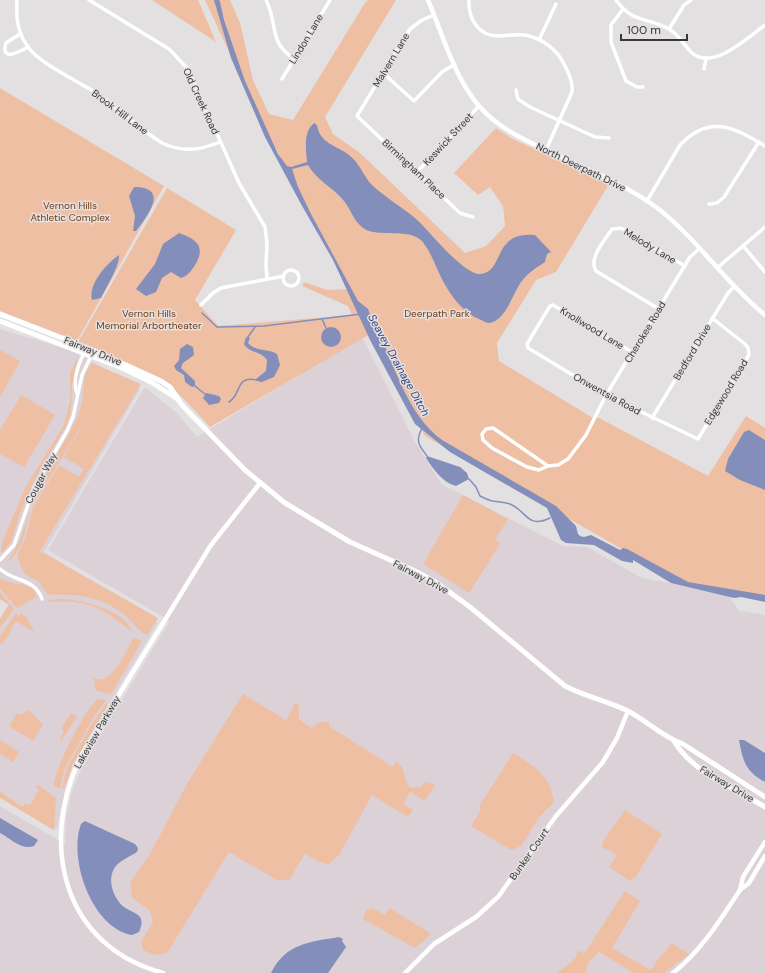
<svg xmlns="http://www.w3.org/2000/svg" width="765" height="973" font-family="'DM Sans',sans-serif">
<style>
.built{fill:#dbd1d6}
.green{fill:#efbfa3}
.water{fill:#848ebb}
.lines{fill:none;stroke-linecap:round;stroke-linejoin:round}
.stream{stroke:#848ebb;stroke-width:1.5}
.minor{stroke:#fff;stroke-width:3.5}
.tertiary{stroke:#fff;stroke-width:4.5}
.secondary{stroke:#fff;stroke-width:5}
.labels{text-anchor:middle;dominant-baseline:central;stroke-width:3;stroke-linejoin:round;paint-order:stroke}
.street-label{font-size:10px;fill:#393738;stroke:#e3e0e2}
.park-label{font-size:10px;fill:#763b11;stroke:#e3e0e2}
.water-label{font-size:11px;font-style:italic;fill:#38407a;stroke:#e3e0e2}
</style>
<rect width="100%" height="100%" fill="#e3e0e2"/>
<g class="built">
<path d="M0 329 73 351 140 389 44 552 158 623 75 759 66 786 57 828 53 830 0 797V619L9 604 0 599Z"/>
<path d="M362 337 414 440 441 484 563 546 587 547 642 578 728 594 739 611 765 615V973H0V806L65 844 66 819 71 794 85 760 170 621 48 550 145 387 177 413 197 437Z"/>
</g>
<g class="green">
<path d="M152 0H198L216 42Z"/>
<path d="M205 0H230L240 23 253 80 269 114 293 120 365 3 368 0H396L325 117 333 134 360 153 465 253 486 246 505 226 503 206 490 187 478 195 454 173 496 128 511 138 609 184 556 272 536 280 497 343 499 361 593 418H599L708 476 746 416 765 428V600L688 587 425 436 394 381 372 333 210 427 183 398 162 379 78 342 167 188 236 230 195 300 218 326 352 315 348 306 302 286 304 282 327 290 349 289 257 112Z"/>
<path d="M0 88 164 186 77 341 0 311Z"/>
<path d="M0 350 20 361 1 396 0 395Z"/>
<path d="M78 357 72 384 71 412 66 426 34 481 20 513 11 542 2 553 1 551 2 543 25 488 64 425 70 401V373Z"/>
<path d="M92 363 141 384 40 551 158 618 147 635C139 632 133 622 126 616 103 597 77 593 48 595L39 582 27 575 22 570 17 556 25 539 33 508 59 465 79 477 84 469 64 457 90 412 31 508 22 543 14 556 7 563 20 540 38 488 77 419 82 403 85 375Z"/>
<path d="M21 395 55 415 24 467 0 454V430Z"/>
<path d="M463 495 508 519 495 539 500 544 469 593 423 564Z"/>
<path d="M0 578C12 586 25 581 35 591L36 597 17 608 0 589Z"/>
<path d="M0 592 14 609 0 628V619L9 605 0 599Z"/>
<path d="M62 599C81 599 127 611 132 632 105 609 85 598 49 602V600Z"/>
<path d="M16 613 18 615 22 613 24 617 26 616 34 632 16 621 3 644H0V636Z"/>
<path d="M136 638 142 641 113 691 110 694 98 691 95 688 94 678C111 687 126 652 133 639Z"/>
<path d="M243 694 286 720 296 702 299 706V719L311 728 320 722H329V726L393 767 396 762C408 768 401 780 411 788L420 787 426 782 435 785 425 801 410 792 403 804 413 810 408 817 372 795 339 855 329 864 320 862 305 854 289 880H277L229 852 167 953 154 955 143 950 141 942 153 922 150 911 132 897 130 883 150 854 187 784Z"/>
<path d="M97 699 106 700 93 718 65 768 60 788 54 786C54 769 84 712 97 699Z"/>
<path d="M107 702V707L73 765 65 786 62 789 67 768 91 725Z"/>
<path d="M29 710 43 725 33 741 9 726 17 713 21 715Z"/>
<path d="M71 713 77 717 62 740 60 739 64 731 61 729Z"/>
<path d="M0 740 19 752 13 762 0 754Z"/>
<path d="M513 753C534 766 551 776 554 802L540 816 521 846 511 850 471 826 480 811V805Z"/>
<path d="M38 785 56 798 54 830 0 798V792L23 807 25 803 30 805 39 790 36 787Z"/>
<path d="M625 810 662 834 635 878H633L630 881 609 867 617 855 602 847 604 840Z"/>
<path d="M625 891 640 901 612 948 651 970 661 955 664 954 671 943 689 954 664 973H634L599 952 589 962 585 973H557L576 958 578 950 584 954Z"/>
<path d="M373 908 384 915 390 908 431 934 415 948 363 919 367 909 370 910Z"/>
</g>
<g class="water">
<path d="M214 0H219L220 2 224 20 245 81 278 154 287 166 291 167 307 162C306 149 303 132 314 123L317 125C320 144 336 145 349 155 359 162 363 175 371 184 384 197 401 206 415 218 429 230 464 276 481 274 505 271 492 231 535 235L551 252 547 254 545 262C537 267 528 273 522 281 513 292 506 321 489 323 486 323 484 321 481 320 461 312 448 292 439 273 434 262 430 251 422 241 410 229 384 236 369 231 355 226 352 211 344 201 333 187 319 183 308 165L292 169 298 187 311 214 358 301 368 309C370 316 374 322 377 329 396 367 406 413 442 440L556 506 576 526 578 534 580 536 584 537 591 535 620 550 623 548 627 549 688 582 765 595V602L741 597 734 598 671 583 633 560V563L622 561 594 545 566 543 561 540 547 508 450 452 415 424 370 340 333 260 301 204 265 137 231 58Z"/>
<path d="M134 187C170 187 148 216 136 231H133L135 216 129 196Z"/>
<path d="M179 233C197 239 206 247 195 265 191 271 188 276 181 278L171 272 162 278 156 292 146 296 136 289 155 264 163 244Z"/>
<path d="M119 255C120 265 106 288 101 298L92 300C88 284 107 263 119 255Z"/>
<circle cx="331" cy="337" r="10"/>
<path d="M246 337 250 338 248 343C256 352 267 348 277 354L280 365 274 377 262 382 257 381 256 379 266 371 267 360C261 351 249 353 244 344Z"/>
<path d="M187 344 193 347 194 355 183 363 181 368 195 381V386L192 387 185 382 184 375 176 370 174 366 179 360 180 349Z"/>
<path d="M206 393 219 396 221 399 219 403 209 405 203 398Z"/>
<path d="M749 430 765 440V490L740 480 725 471 728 459 744 432Z"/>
<path d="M427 456 460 467 467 473 469 479 456 486C442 482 434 470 426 458Z"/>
<path d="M739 740H744L765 753V782C745 771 743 761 739 740Z"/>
<path d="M0 818 38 840 34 846C22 851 10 838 0 833Z"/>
<path d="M85 821 135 844 138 848 137 852C131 856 121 860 116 866 106 878 113 898 124 907 129 911 136 912 140 917 143 922 141 927 139 932L132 935C92 928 68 859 81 824Z"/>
<path d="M339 937 343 939 342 941 346 947 328 973H271C286 943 310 942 339 937Z"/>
</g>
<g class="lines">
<g class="stream">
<path d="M202 313 217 327 264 326 361 314"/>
<path d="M322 319 326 328"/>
<path d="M248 337 255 327"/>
<path d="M195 386 205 394"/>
<path d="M229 402C242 394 235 375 257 380"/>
<path d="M422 428C415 442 419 445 427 456"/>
<path d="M469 479 476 487 480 496C484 498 488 500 492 501 498 502 504 502 510 504 527 511 527 529 550 518"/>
</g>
<g class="minor">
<path d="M17 0C16 17 17 32 28 47 41 65 79 81 99 95 121 110 140 129 162 143 184 153 200 150 220 142"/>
<path d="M89 0 169 49 188 69 239 183 265 227 267 243 266 265 267 278"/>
<path d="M266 0C279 26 267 40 294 59"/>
<path d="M469 0C468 18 478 36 498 36 507 36 516 34 525 35 542 38 558 50 565 66 569 74 573 82 572 92L546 150"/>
<path d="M616 0C632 22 643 17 665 27 677 32 682 43 691 52 712 72 747 38 765 25"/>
<path d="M623 9 611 25V42L626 81 637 87H643"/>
<path d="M434 15 422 20 410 29 357 116 460 213 473 217"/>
<path d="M669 29 684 5 691 0"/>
<path d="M20 34 6 43C0 63 21 51 28 47"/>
<path d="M539 40 556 4"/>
<path d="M704 69 706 59"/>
<path d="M383 73 414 101 442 72 455 64"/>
<path d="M282 79 330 0"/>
<path d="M516 90 518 99 530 107 595 137 609 138"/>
<path d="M417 172 479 106"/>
<path d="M647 201 680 145C709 114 734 127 765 146"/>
<path d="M709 204 717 203 724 197 759 142"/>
<path d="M744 247 765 272"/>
<path d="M717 268 765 227"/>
<circle cx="291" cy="278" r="8"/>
<path d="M201 305 213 293 221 288 284 276"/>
<path d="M659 309 596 271C588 258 605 240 612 229L621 228 685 266"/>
<path d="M632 352 553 305 550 306 527 344 528 348 606 395 698 439 749 355 748 348 745 344 712 318"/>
<path d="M77 394C72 380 78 365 84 353"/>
<path d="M652 418 728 293 734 287"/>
<path d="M548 466 539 470 527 467 492 448 483 440 482 434 486 429 493 428 548 466 558 465 568 459 586 435 606 395 690 257 700 248"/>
<path d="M0 560 14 545 34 488 67 431 73 417 82 375 91 356"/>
<path d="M0 569C14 582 35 578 42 599"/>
</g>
<g class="tertiary">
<path d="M428 0C443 35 454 77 479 106 499 129 525 140 552 153 587 169 624 184 656 207 697 238 725 283 765 315"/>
<path d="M765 842 743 877 740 890 749 883 765 856"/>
<path d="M163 973C63 946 39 845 80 758L211 545 260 483"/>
<path d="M405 973 434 944 476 917 498 897 556 816 603 762 617 738 628 711"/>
<path d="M673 973C702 950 720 920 740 890"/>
</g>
<g class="secondary">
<path d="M0 314 93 350 161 381 170 387 182 405 245 470 285 503 350 542 415 571 437 583 470 607 565 686C586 697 608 701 628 711 647 721 663 737 683 744L765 797"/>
<path d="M0 321 122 368 151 382 176 398"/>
<path d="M674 741C692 772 735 789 765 807"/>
</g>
</g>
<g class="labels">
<g class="street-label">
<text transform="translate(306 39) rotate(-59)">Lindon Lane</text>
<text transform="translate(391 60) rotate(-59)">Malvern Lane</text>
<text transform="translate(201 101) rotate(65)">Old Creek Road</text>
<text transform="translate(120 112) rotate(37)">Brook Hill Lane</text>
<text transform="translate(448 139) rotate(-47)">Keswick Street</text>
<text transform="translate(581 167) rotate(26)">North Deerpath Drive</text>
<text transform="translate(414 169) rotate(43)">Birmingham Place</text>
<text transform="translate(650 246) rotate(31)">Melody Lane</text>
<text transform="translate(592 328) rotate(31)">Knollwood Lane</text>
<text transform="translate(645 332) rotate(-59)">Cherokee Road</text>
<text transform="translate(93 351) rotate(22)">Fairway Drive</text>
<text transform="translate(692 352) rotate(-59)">Bedford Drive</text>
<text transform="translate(726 392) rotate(-59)">Edgewood Road</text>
<text transform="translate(607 394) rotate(29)">Onwentsia Road</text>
<text transform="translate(41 478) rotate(-62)">Cougar Way</text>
<text transform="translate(421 577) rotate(28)">Fairway Drive</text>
<text transform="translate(97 732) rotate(-60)">Lakeview Parkway</text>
<text transform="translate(727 784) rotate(31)">Fairway Drive</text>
<text transform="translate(529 854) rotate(-55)">Bunker Court</text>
</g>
<g class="park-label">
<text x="70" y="205">Vernon Hills<tspan x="70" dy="12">Athletic Complex</tspan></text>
<text x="149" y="313">Vernon Hills<tspan x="149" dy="12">Memorial Arbortheater</tspan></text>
<text x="437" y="313">Deerpath Park</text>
</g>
<g class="water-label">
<text transform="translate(399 365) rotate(61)">Seavey Drainage Ditch</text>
</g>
</g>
<path d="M621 34v6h66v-6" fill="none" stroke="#393738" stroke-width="2"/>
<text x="627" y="34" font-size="12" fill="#393738" stroke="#e3e0e2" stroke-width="3" paint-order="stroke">100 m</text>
</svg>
